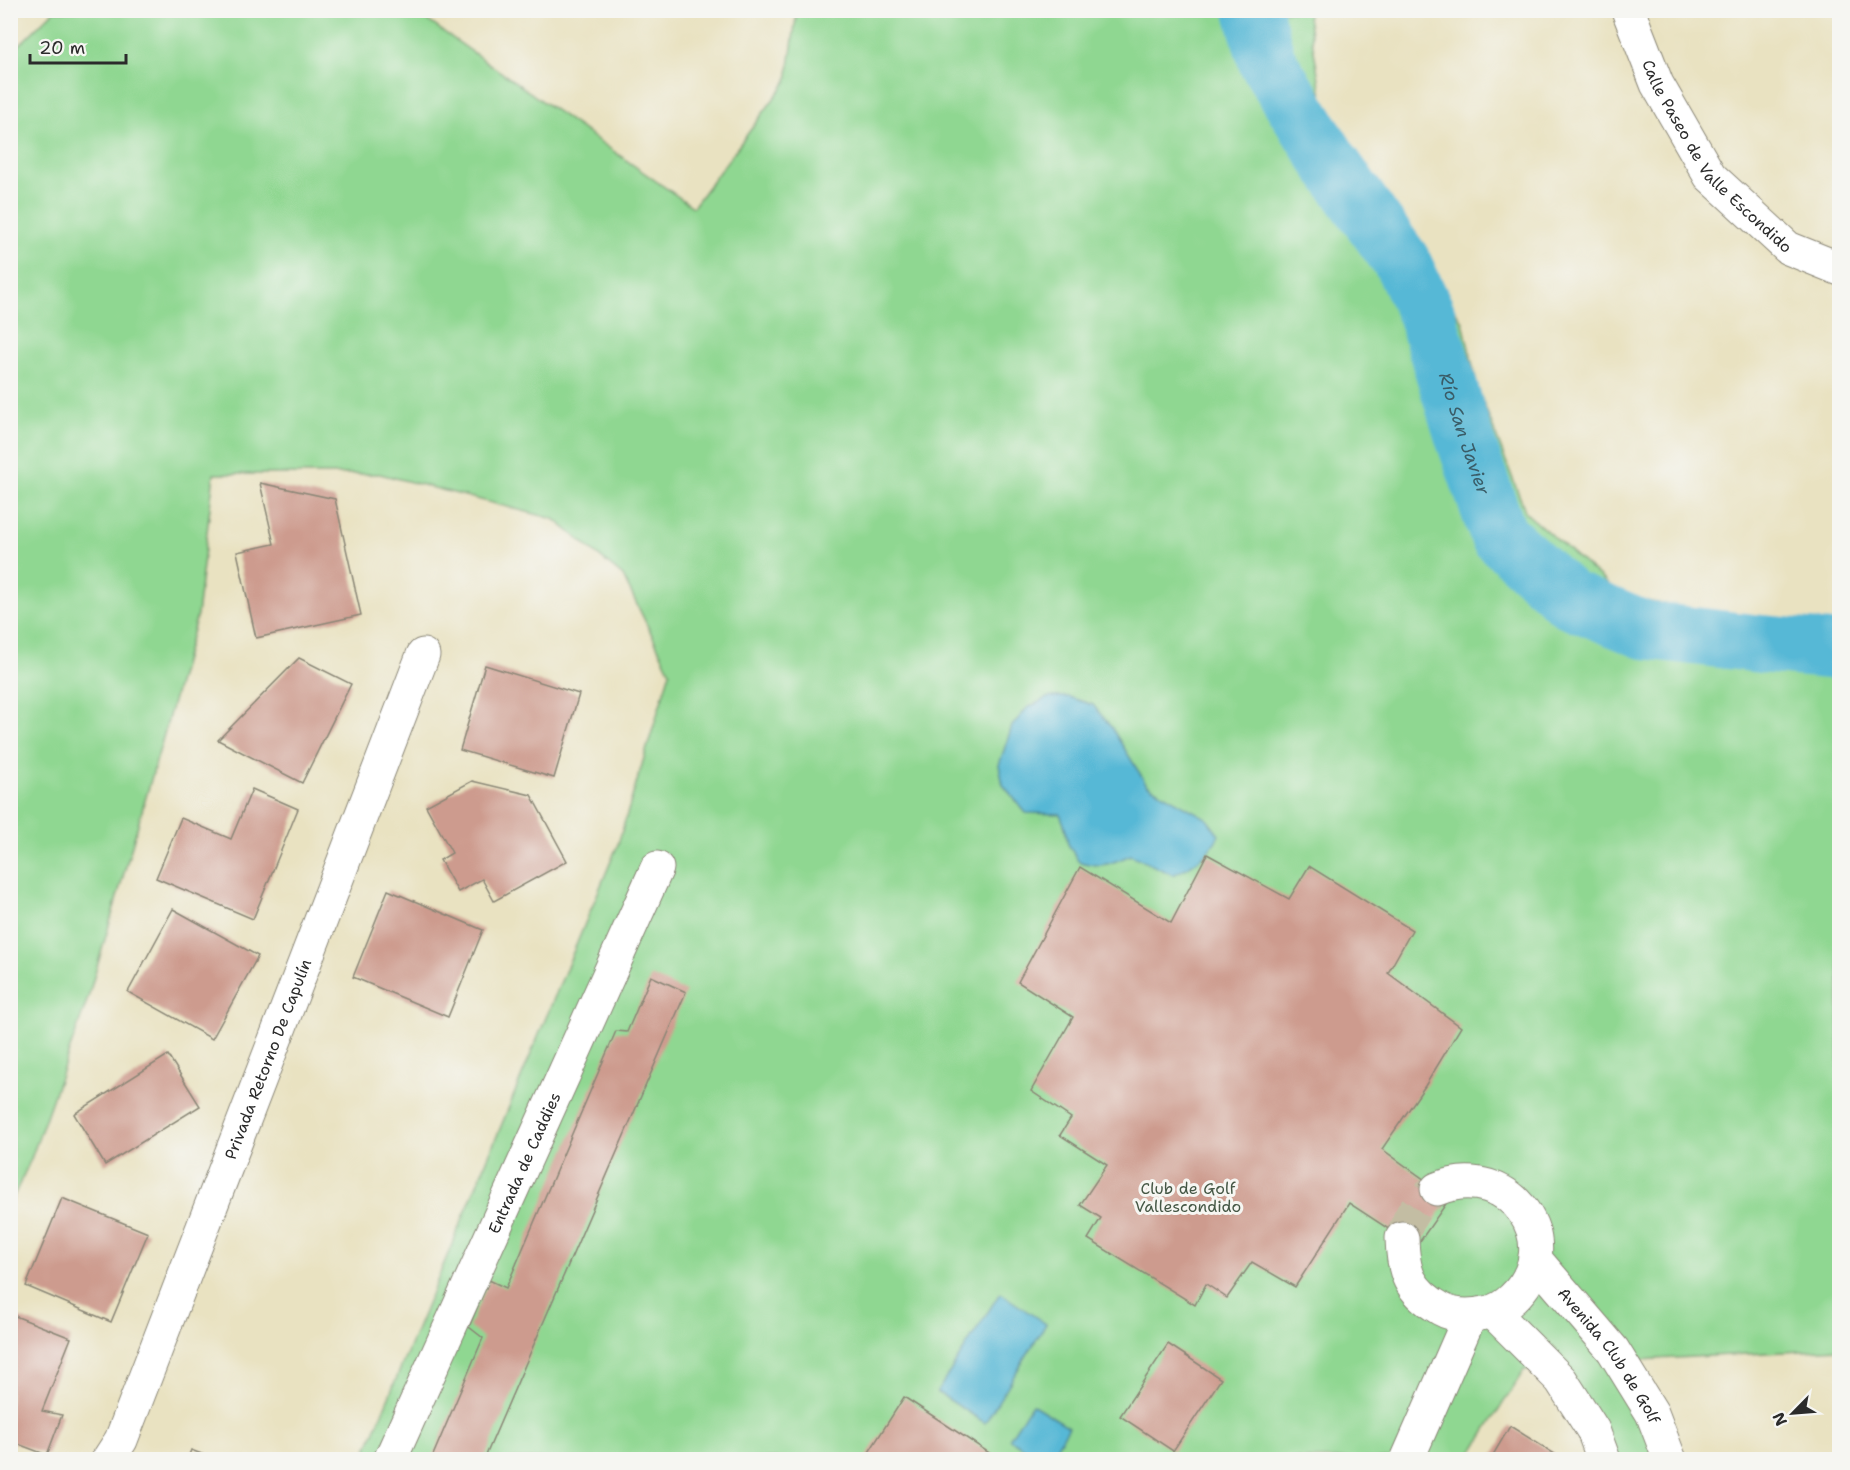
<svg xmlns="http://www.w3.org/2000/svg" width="1850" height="1470" font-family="'Shantell Sans',sans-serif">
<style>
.green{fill:#8fd791;stroke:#5d815e;stroke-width:1.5}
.water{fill:#57b8d6;stroke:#417280;stroke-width:1.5}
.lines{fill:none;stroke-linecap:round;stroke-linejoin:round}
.river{stroke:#57b8d6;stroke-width:58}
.building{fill:#cd9b8e}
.minor-tunnel{stroke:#c3bda3;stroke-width:33;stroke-dasharray:33 16;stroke-linecap:butt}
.minor-casing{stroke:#8a8676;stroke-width:35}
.minor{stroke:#fff;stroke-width:33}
.labels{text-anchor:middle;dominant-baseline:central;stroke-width:6;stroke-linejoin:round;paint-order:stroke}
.street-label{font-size:16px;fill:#2b2b2b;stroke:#f6f6f2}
.park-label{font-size:16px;fill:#445644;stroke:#f6f6f2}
.water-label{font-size:18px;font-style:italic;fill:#3a5c67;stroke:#f6f6f2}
</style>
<rect width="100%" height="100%" fill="#f6f6f2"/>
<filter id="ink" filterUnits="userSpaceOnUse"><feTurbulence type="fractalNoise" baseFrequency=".0167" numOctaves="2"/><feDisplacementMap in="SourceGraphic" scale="12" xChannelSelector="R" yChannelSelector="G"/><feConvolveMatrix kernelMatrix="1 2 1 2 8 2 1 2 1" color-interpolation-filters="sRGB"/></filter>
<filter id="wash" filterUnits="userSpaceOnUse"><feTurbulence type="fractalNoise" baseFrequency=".008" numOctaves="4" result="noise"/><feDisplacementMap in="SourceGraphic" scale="24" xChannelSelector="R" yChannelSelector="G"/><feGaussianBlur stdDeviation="1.35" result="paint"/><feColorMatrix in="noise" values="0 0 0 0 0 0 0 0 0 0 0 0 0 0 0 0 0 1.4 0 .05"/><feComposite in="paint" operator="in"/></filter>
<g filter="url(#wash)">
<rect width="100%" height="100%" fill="#e9e2c1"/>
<path class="green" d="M54 11H414L693 207 787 81 797 11H1307L1324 108 1402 236 1463 322 1478 389 1526 513 1623 597 1790 626H1839V1349L1621 1361 1670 1459H1604L1548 1367 1524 1370 1468 1459H363L618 844 670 672 623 576 554 519 380 474H214L197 615 161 745 88 998 31 1159 11 1202 10 54Z"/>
<g class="water">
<path d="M1049 697H1069L1093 705 1111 727 1147 785 1206 818 1219 835C1209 855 1192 866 1173 875L1131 855C1110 864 1101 869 1078 861L1068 844 1065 827 1060 814 1026 813 1003 785 999 765 1012 726 1027 708Z"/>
<path d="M1000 1293 1046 1324 985 1423 937 1392Z"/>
<path d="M1032 1404 1069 1427 1049 1459H1042L1009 1439Z"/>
</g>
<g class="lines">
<path class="river" id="s1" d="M1253 10 1267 61 1331 163 1402 262 1426 313 1464 437 1499 536 1569 599 1644 630 1761 644 1840 651"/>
</g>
<g id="blocks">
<g class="building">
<path d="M260 483 335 499 361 615 256 638 237 552 274 544Z"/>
<path d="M299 658 351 684 302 783 218 740Z"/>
<path d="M485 665 579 694 554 778 460 750Z"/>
<path d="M472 781 531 795 567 861 494 901 482 879 458 892 440 860 452 853 426 806Z"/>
<path d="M252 789 298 809 253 919 156 878 181 818 231 839Z"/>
<path d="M1207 854 1289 899 1309 866 1412 930 1388 973 1461 1027 1425 1086 1382 1149 1450 1198 1416 1247 1349 1203 1295 1287 1252 1262 1227 1298 1206 1284 1195 1305 1088 1239 1101 1218 1080 1205 1107 1165 1060 1135 1071 1118 1031 1091 1073 1017 1018 982 1080 867 1171 923Z"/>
<path d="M388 890 483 930 448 1017 353 977Z"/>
<path d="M173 909 258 956 212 1039 128 992Z"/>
<path d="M651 976 686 992 484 1460H431L483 1338 469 1327 489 1280 506 1288 616 1031 627 1032Z"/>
<path d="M168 1055 200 1106 105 1165 74 1114Z"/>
<path d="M62 1198 148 1233 111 1322 26 1286Z"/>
<path d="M10 1314 71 1338 42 1411 62 1415 47 1455 10 1441Z"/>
<path d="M1168 1344 1221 1379 1173 1451 1120 1416Z"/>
<path d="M904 1397 1000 1460H864Z"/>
<path d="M1510 1426 1558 1456 1560 1460H1490Z"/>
<path d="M191 1450 215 1459V1460H187Z"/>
</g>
</g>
</g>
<g filter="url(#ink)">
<use href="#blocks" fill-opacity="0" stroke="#8a8676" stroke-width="1.5"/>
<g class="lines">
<path class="minor-tunnel" d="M1402 1238C1409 1215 1416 1203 1437 1189"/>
<g class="minor-casing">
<g id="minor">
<path id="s2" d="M1628 10 1657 84 1710 176 1788 248 1840 269"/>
<path d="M1402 1238C1403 1273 1409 1291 1441 1309 1455 1317 1471 1316 1486 1313 1496 1311 1506 1305 1513 1298 1570 1244 1510 1159 1437 1189"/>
<path id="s3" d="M1535 1259 1613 1350 1652 1413 1670 1460"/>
<path d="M1493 1312 1561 1380 1593 1430 1604 1460"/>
<path id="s4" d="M108 1460 121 1440 423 655"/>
<path id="s5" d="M390 1460 657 868"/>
<path d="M1407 1460 1470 1316"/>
</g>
</g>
<use href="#minor" class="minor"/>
</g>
</g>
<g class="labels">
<g class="street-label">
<text stroke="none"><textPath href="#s2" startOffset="174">Calle Paseo de Valle Escondido</textPath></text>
<text stroke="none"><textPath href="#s4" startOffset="432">Privada Retorno De Capulín</textPath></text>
<text stroke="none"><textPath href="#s5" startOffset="326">Entrada de Caddies</textPath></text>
<text stroke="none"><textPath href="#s3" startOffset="122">Avenida Club de Golf</textPath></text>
</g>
<g class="park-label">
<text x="1188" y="1188">Club de Golf<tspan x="1188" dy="18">Vallescondido</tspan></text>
</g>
<g class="water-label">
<text stroke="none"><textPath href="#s1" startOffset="478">Río San Javier</textPath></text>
</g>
</g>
<rect width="1850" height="1470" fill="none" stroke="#f6f6f2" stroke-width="36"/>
<g transform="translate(1793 1413) rotate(245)" stroke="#f6f6f2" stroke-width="4.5" paint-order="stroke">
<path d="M0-4.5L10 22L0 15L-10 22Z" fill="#2b2b2b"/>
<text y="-9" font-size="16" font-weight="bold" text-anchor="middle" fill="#2b2b2b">N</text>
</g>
<path d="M30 54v9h96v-9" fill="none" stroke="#2b2b2b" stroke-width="3"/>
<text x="39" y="54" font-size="18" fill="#2b2b2b" stroke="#f6f6f2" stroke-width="4.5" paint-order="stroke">20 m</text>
</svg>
